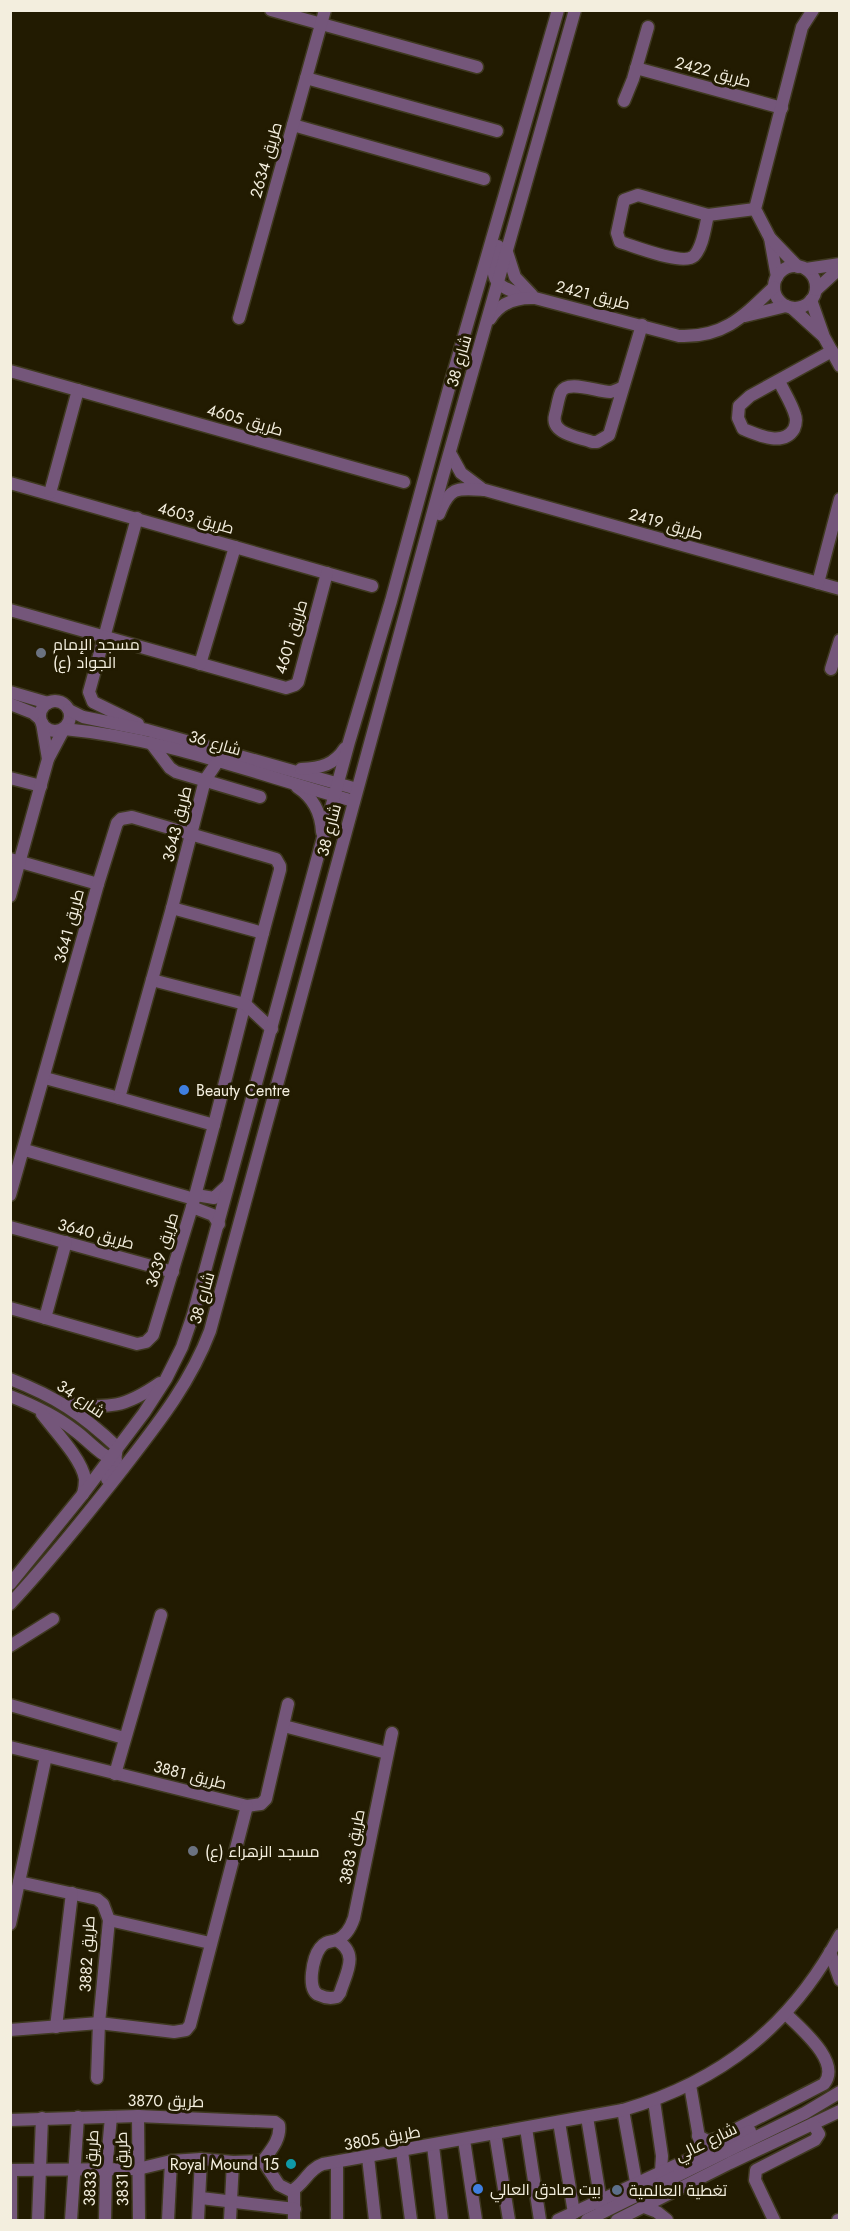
<svg xmlns="http://www.w3.org/2000/svg" width="850" height="2231" font-family="Jost,Cairo,sans-serif">
<style>
.lines{fill:none;stroke-linecap:round;stroke-linejoin:round}
.minor-casing{stroke:#3f3920;stroke-width:15}
.minor{stroke:#74567a;stroke-width:12}
.worship-dot{fill:#6b7280;stroke:#221b01;stroke-width:2}
.shop-dot{fill:#3f7fe0;stroke:#221b01;stroke-width:2}
.culture-dot{fill:#0f9aa8;stroke:#221b01;stroke-width:2}
.service-dot{fill:#5c6f8a;stroke:#221b01;stroke-width:2}
.labels{text-anchor:middle;dominant-baseline:central;stroke-width:6;stroke-linejoin:round;paint-order:stroke}
.street-label{font-size:16px;fill:#f3eede;stroke:#221b01}
.poi-label{font-size:16px;fill:#f3eede;stroke:#221b01;text-anchor:start}
</style>
<rect width="100%" height="100%" fill="#221b01"/>
<g class="lines">
<g class="minor-casing">
<g id="minor">
<path d="M271 10 477 67"/>
<path d="M636 68 782 108"/>
<path d="M306 78 497 131"/>
<path d="M624 101 633 79 648 27"/>
<path d="M293 125 484 179"/>
<path d="M708 215C705 227 703 247 694 256 683 266 634 246 620 242L617 233 624 200 638 195 708 215 755 209"/>
<path d="M770 238 777 277"/>
<path d="M498 246C488 282 494 286 528 296"/>
<path d="M507 252 515 277 532 295"/>
<circle cx="795" cy="287" r="21"/>
<path d="M798 267 770 238 755 209 802 27 813 10"/>
<path d="M806 269 840 264"/>
<path d="M816 290 840 268"/>
<path d="M811 300 824 337 840 366"/>
<path d="M792 308 823 336"/>
<path d="M745 316 786 306"/>
<path d="M239 318 325 10"/>
<path d="M490 319C500 303 516 297 535 298L679 336C724 338 744 316 774 287"/>
<path d="M10 371 404 482"/>
<path d="M779 381C784 392 792 404 795 415 797 420 796 424 794 429 783 447 758 435 743 429L738 418 739 406 750 396 832 351"/>
<path d="M623 387C619 389 615 391 610 392 597 392 568 379 561 392 558 399 557 408 555 415 550 434 579 437 592 442H597L609 435 642 325"/>
<path d="M450 453 461 473 481 488"/>
<path d="M10 483 372 586"/>
<path d="M50 493 78 390"/>
<path d="M439 514C450 486 457 488 485 490L840 589"/>
<path d="M137 518 89 692 93 702 138 724"/>
<path d="M818 583 840 499"/>
<path d="M10 610 286 688 295 685 298 682 327 573"/>
<path d="M200 664 235 547"/>
<path d="M831 669 840 640"/>
<path d="M10 692 48 703"/>
<circle cx="55" cy="716" r="15"/>
<path d="M10 704 33 713 40 719"/>
<path d="M69 710 83 717 147 730 357 789"/>
<path d="M42 723 48 759"/>
<path d="M151 743 170 768 176 772 260 797"/>
<path d="M301 769C321 768 334 765 345 748"/>
<path d="M10 778 41 786"/>
<path d="M297 787C314 798 321 813 322 832"/>
<path d="M10 859 98 884"/>
<path d="M10 896 48 759 64 729C164 738 258 775 354 801"/>
<path d="M172 908 263 933 214 1125"/>
<path d="M152 980 245 1004 272 1029"/>
<path d="M45 1078 119 1098 172 908 205 780 218 761"/>
<path d="M25 1150 194 1199"/>
<path d="M10 1195 98 884 117 823 121 819 132 817 276 859 280 866V870L263 933"/>
<path d="M196 1195 214 1198 228 1185"/>
<path d="M192 1207 213 1215 219 1224"/>
<path d="M10 1227 173 1272"/>
<path d="M10 1308 137 1344 146 1342 153 1335 192 1207 214 1125 119 1098"/>
<path d="M45 1318 66 1242"/>
<path d="M10 1379C56 1397 82 1414 117 1447L114 1467 107 1479"/>
<path d="M10 1396C33 1405 55 1415 74 1430 87 1439 100 1456 116 1460"/>
<path d="M67 1404C111 1408 124 1408 160 1383"/>
<path d="M42 1414C54 1430 82 1459 85 1479 85 1484 84 1490 83 1494"/>
<path d="M10 1584 83 1494 144 1413 166 1379 182 1347 193 1315 349 742 391 601 451 381 558 10"/>
<path d="M10 1604C50 1561 86 1516 122 1470 156 1426 190 1384 210 1331L442 479 575 10"/>
<path d="M10 1646 53 1619"/>
<path d="M10 1705 124 1738"/>
<path d="M284 1726 387 1753"/>
<path d="M10 1747 247 1806 261 1804 266 1799 288 1704"/>
<path d="M115 1774 161 1615"/>
<path d="M19 1882 97 1899 103 1904 109 1920 99 2023 97 2078"/>
<path d="M109 1920 210 1943"/>
<path d="M10 1924 46 1756"/>
<path d="M336 1940C360 1953 346 1973 340 1993L337 1997C330 1999 325 1998 319 1995 306 1990 313 1957 320 1948 325 1941 330 1942 337 1940 346 1936 351 1927 354 1918L392 1733"/>
<path d="M830 1952 840 1980"/>
<path d="M56 2027 72 1893"/>
<path d="M10 2030 99 2023 174 2032 186 2030 190 2025 247 1806"/>
<path d="M690 2085 700 2143"/>
<path d="M654 2101 662 2156 661 2171"/>
<path d="M623 2110 636 2182"/>
<path d="M138 2116 139 2220"/>
<path d="M587 2117 602 2209"/>
<path d="M10 2120 138 2116 275 2122 279 2125C281 2139 271 2150 263 2161"/>
<path d="M559 2122 574 2213"/>
<path d="M526 2128 540 2220"/>
<path d="M495 2133 509 2220"/>
<path d="M698 2136 708 2141 719 2138 824 2084C842 2062 800 2028 786 2014"/>
<path d="M464 2140 476 2220"/>
<path d="M433 2146 442 2220"/>
<path d="M402 2151 411 2220"/>
<path d="M368 2157 375 2220"/>
<path d="M337 2162V2220"/>
<path d="M10 2170 138 2169 171 2161 201 2159 233 2162 263 2161 279 2185 291 2191C304 2185 308 2169 323 2164L623 2110C722 2081 791 2026 840 1935"/>
<path d="M294 2190V2220"/>
<path d="M201 2198 295 2209"/>
<path d="M644 2207 657 2212 667 2220"/>
<path d="M11 2220V2170"/>
<path d="M38 2220 42 2118"/>
<path d="M71 2220 78 2117"/>
<path d="M105 2220 106 2171 111 2117"/>
<path d="M168 2220 171 2161"/>
<path d="M198 2220 201 2159"/>
<path d="M230 2220 233 2162"/>
<path d="M558 2220 750 2131"/>
<path d="M587 2220 805 2113 840 2092"/>
<path d="M617 2220 730 2163 840 2111"/>
<path d="M774 2220 755 2180 756 2170 815 2140 819 2134 813 2124"/>
<path d="M838 2220H840"/>
</g>
</g>
<use href="#minor" class="minor"/>
</g>
<g class="worship-dot">
<circle cx="41" cy="653" r="6"/>
<circle cx="193" cy="1851" r="6"/>
</g>
<g class="shop-dot">
<circle cx="184" cy="1090" r="6"/>
<circle cx="478" cy="2189" r="6"/>
</g>
<circle class="culture-dot" cx="291" cy="2164" r="6"/>
<circle class="service-dot" cx="617" cy="2190" r="6"/>
<g class="labels">
<g class="street-label">
<text transform="translate(713 72) rotate(15)">طريق 2422</text>
<text transform="translate(266 160) rotate(-74)">طريق 2634</text>
<text transform="translate(593 295) rotate(14)">طريق 2421</text>
<text transform="translate(459 361) rotate(-74)">شارع 38</text>
<text transform="translate(245 420) rotate(16)">طريق 4605</text>
<text transform="translate(196 518) rotate(16)">طريق 4603</text>
<text transform="translate(666 524) rotate(16)">طريق 2419</text>
<text transform="translate(291 637) rotate(-73)">طريق 4601</text>
<text transform="translate(215 743) rotate(16)">شارع 36</text>
<text transform="translate(177 824) rotate(-76)">طريق 3643</text>
<text transform="translate(329 830) rotate(-75)">شارع 38</text>
<text transform="translate(69 926) rotate(-75)">طريق 3641</text>
<text transform="translate(96 1234) rotate(15)">طريق 3640</text>
<text transform="translate(162 1250) rotate(-73)">طريق 3639</text>
<text transform="translate(202 1298) rotate(-74)">شارع 38</text>
<text transform="translate(81 1399) rotate(34)">شارع 34</text>
<text transform="translate(190 1775) rotate(14)">طريق 3881</text>
<text transform="translate(352 1847) rotate(-79)">طريق 3883</text>
<text transform="translate(87 1954) rotate(-87)">طريق 3882</text>
<text transform="translate(166 2101) rotate(1)">طريق 3870</text>
<text transform="translate(382 2138) rotate(-10)">طريق 3805</text>
<text transform="translate(706 2142) rotate(-26)">شارع عالي</text>
<text transform="translate(91 2168) rotate(-87)">طريق 3833</text>
<text transform="translate(122 2169) rotate(-91)">طريق 3831</text>
</g>
<g class="poi-label">
<text x="53" y="644">مسجد الإمام<tspan x="53" dy="18">الجواد (ع)</tspan></text>
<text x="196" y="1090">Beauty Centre</text>
<text x="205" y="1851">مسجد الزهراء (ع)</text>
<text x="279" y="2164" text-anchor="end">Royal Mound 15</text>
<text x="490" y="2189">بيت صادق العالي</text>
<text x="629" y="2190">تغطية العالمية</text>
</g>
</g>
<rect width="850" height="2231" fill="none" stroke="#f3eede" stroke-width="24"/>
</svg>
